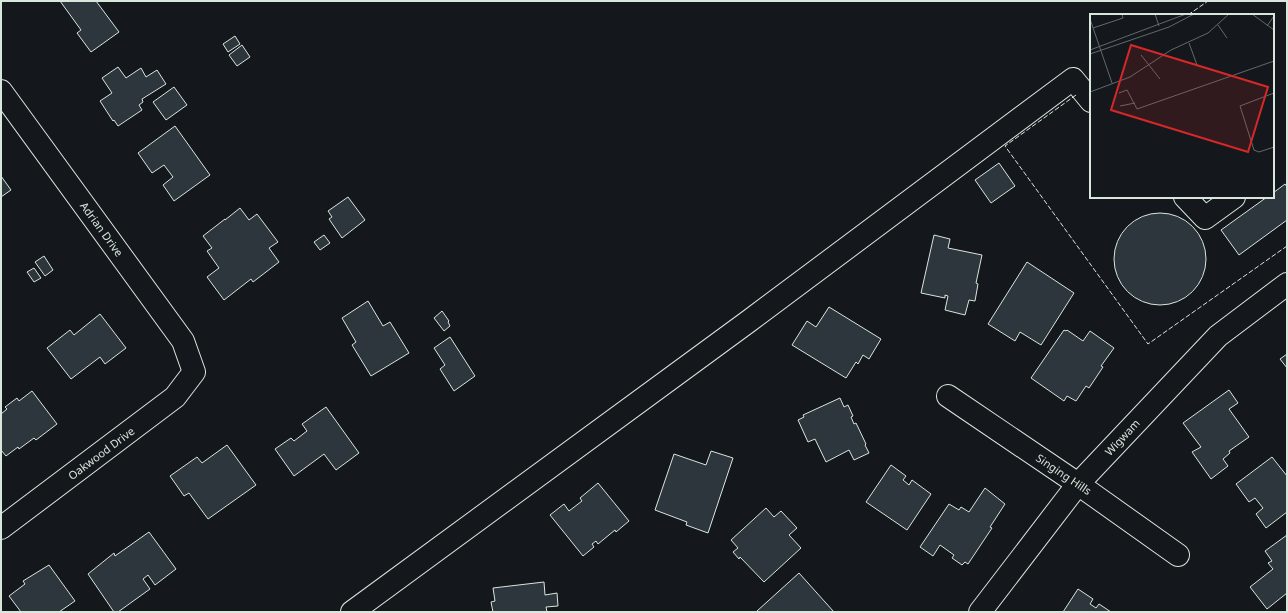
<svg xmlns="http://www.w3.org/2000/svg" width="1288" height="613" font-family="'Noto Sans',sans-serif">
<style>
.building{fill:#2c363c;stroke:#d8e6dc}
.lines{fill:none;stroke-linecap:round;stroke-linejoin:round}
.minor-casing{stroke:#d8e6dc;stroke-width:24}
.minor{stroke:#14181c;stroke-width:22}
.fence{stroke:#d8e6dc;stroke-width:1;stroke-dasharray:5 2;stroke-linecap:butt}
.labels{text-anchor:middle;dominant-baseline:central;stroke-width:3;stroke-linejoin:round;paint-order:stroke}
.street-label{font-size:11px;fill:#d8e6dc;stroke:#14181c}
.inset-road{fill:none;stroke:#626a69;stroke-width:1}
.view{fill:#d62828;fill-opacity:0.15;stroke:#d62828;stroke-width:2}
.inset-edge{fill:none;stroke:#d8e6dc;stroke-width:2}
</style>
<rect width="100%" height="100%" fill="#14181c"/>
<g class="building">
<path d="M60 1H96L119 32 91 52 77 33 81 30Z"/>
<path d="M235 36 240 44 228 52 223 44Z"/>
<path d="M242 45 250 57 237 66 229 55Z"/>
<path d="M118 67 126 78 141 68 146 77 157 70 166 84 142 99 143 102 139 105 142 110 118 126 114 120 113 121 100 101 112 93 102 78Z"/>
<path d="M174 87 187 105 166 120 153 102Z"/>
<path d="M175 126 210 175 174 201 163 185 173 177 164 165 152 173 138 153Z"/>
<path d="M999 163 1015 186 991 203 975 180Z"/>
<path d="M1 176 11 190 1 197Z"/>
<path d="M1285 184 1287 187V220L1239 255 1221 230 1267 197H1273V193Z"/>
<path d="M348 197 365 220 342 238 329 219 332 217 328 211Z"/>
<path d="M240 208 249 220 257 214 278 242 269 248 279 262 253 282 251 279 224 300 207 277 219 268 207 251 212 248 203 236 225 219V220Z"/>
<circle cx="1160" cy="259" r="46"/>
<path d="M324 235 330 243 320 250 314 242Z"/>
<path d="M934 235 950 239 948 248 982 255 976 283 978 284 975 301 969 300 965 315 945 310 948 296 945 295V298L921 293Z"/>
<path d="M44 256 53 270 45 276 35 262Z"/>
<path d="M1027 262 1074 293 1041 345 1020 332 1015 341 988 324Z"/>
<path d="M34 268 41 278 34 282 27 272Z"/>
<path d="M368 301 383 326 390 322 409 353 371 376 352 345 356 342 342 318Z"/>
<path d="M829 307 881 339 869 359 863 355 858 364 856 362 846 378 792 345 807 321 816 327Z"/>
<path d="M442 311 449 321 448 322 450 326 444 331 434 318Z"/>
<path d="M100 314 126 348 105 364 100 357 71 379 47 348 70 330 74 335Z"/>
<path d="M1064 330 1066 331 1067 330 1083 341 1090 331 1114 348 1101 366 1103 367 1089 388 1086 386 1076 401 1067 396 1064 401 1031 378Z"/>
<path d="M450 337 475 376 454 391 440 369 445 365 434 348Z"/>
<path d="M1287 354V368L1280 359Z"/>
<path d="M1229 390 1238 403 1229 409 1249 437 1229 451 1230 453 1223 459 1228 466 1211 479 1192 452 1201 447 1183 423Z"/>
<path d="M32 391 57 424 36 440 34 438 19 449 18 447 6 456 1 450V414L7 409 5 407 17 398 19 401Z"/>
<path d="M840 398 844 407 848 405 853 416 851 417 854 424 856 423 866 444 865 445 869 453 854 460 849 450 826 462 815 439 808 442 798 420 804 417 803 415Z"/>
<path d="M326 407 359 453 336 470 324 454 294 476 275 449 291 438 294 441 307 431 302 424Z"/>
<path d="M227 445 256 485 208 519 189 493 184 496 170 476 197 457 202 463Z"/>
<path d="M711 451 733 458 708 533 686 525 687 522 655 510 674 454 706 465Z"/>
<path d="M1272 457 1287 476V512L1266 528 1256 514 1263 508 1255 498 1249 502 1236 484Z"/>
<path d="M891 465 906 476 903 480 909 485 912 480 931 494 907 530 866 502Z"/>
<path d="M598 483 629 521 616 532 615 530 598 544 596 541 592 544 594 547 583 556 550 515 564 504 569 511 582 501 580 498Z"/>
<path d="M985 488 1005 504 990 527 992 528 968 564 965 562 962 565 952 558 954 555 940 545 933 556 920 547 949 504 959 510 961 507 969 512Z"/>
<path d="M766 508 774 517 781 511 797 528 789 535 801 548 764 582 740 557 739 559 733 552 738 548 731 540Z"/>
<path d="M149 532 176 569 155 585 148 575 143 579 150 589 118 612H114L88 574 114 553 115 556Z"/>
<path d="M1287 535V593L1267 609 1250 587 1273 569 1268 563 1272 561 1265 551Z"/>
<path d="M49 565 75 601 59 612H21L9 596 25 584 23 581Z"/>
<path d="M799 573 834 612H758L757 611Z"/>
<path d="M544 582 545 595 557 593 558 606 546 607 547 612H493L491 602 495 601 493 588Z"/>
<path d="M1078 589 1093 599 1090 604 1096 608 1099 604 1111 612H1063Z"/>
</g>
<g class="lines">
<g class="minor-casing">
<g id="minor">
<path d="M1 91 183 341 194 372 175 397 1 528"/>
<path d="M1185 197 1205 218 1234 197"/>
<path d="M948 396 1078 484 1178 555"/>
<path d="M352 612 749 321 1073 79 1091 101"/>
<path d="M980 612 1078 484 1218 336 1287 284"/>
</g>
</g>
<use href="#minor" class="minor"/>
<g class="fence">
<path d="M1188 15 1208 1"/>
<path d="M1076 95 1005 146 1148 344 1287 246"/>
</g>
</g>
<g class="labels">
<g class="street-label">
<text transform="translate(102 229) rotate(54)">Adrian Drive</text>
<text transform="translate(1122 437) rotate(-47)">Wigwam</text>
<text transform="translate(101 453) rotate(-37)">Oakwood Drive</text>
<text transform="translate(1064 474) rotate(34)">Singing Hills</text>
</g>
</g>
<g transform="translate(1090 14)">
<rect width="184" height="184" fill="#14181c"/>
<path class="inset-road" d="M65 0 69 12M162 0 184 16M0 5 22 69M128 11 137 24M177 12 184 2M3 14 33 4 32 0M99 29 107 51M0 36 96 0M0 40 79 13 104 0M51 41 70 65M0 78 40 63 81 36 118 19 139 0M29 79 37 76 47 95 184 47M184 79 150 92 164 136 169 138 184 133M30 92 45 89"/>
<path class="view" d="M41 31 178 73 158 138 21 96Z"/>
<rect width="184" height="184" class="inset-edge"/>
</g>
<rect width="1288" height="613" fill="none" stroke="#d8e6dc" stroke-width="4"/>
</svg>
